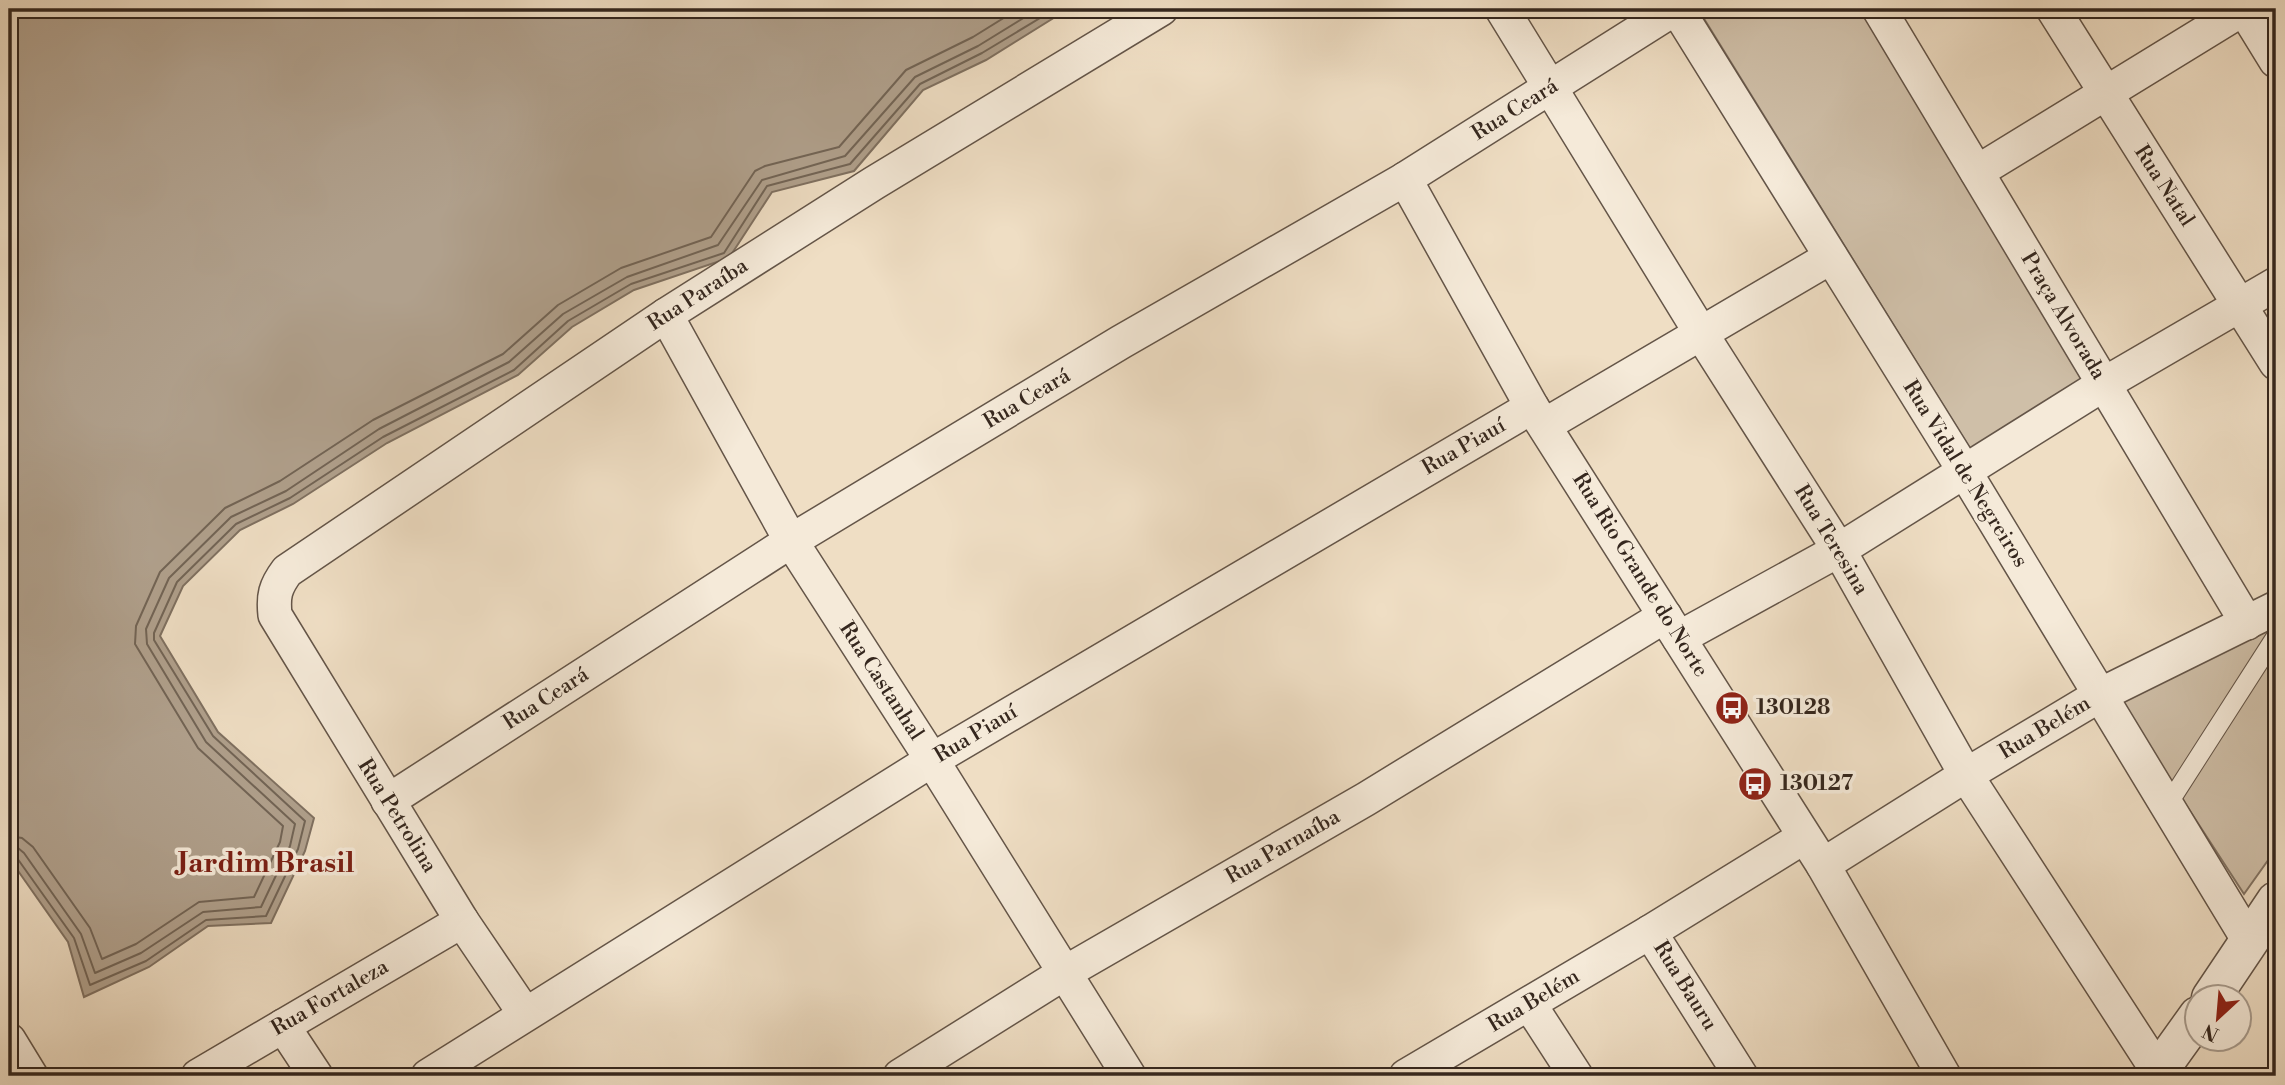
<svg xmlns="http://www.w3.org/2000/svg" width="2285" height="1085" font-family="'Libre Bodoni',serif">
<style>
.green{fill:#cfbfa8;stroke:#827363;stroke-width:2}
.water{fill:#b0a08c;stroke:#7f7060;stroke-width:2}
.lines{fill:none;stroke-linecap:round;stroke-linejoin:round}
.shore{stroke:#726455;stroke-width:2}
.service-casing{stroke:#645548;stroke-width:20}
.minor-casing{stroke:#645548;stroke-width:36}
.tertiary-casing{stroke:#645548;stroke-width:41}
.service{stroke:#f5ead9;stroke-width:18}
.minor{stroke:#f5ead9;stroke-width:33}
.tertiary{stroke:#f5ead9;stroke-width:38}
.labels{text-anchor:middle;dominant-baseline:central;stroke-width:7;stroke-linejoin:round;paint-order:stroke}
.street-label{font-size:21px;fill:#35271e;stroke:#f5ead9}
.poi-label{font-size:21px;font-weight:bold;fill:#35271e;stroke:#f5ead9;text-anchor:start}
.district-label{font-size:28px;font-weight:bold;fill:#7a1f14;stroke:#f5ead9}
</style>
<rect width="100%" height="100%" fill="#efdec4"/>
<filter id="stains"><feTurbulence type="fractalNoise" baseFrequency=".00286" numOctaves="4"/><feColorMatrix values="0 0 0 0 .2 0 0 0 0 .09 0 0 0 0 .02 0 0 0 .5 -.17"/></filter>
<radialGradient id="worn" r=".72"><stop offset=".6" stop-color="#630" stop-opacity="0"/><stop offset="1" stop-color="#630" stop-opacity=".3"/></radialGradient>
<g class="green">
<path d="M1698 9H1876L2101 374 1972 452Z"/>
<path d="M2276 621V849L2244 894 2117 699Z"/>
</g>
<path class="water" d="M9 9H1068L986 60 923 90 854 171 772 192 729 258 634 290 572 327 518 375 387 443 293 504 240 530 183 586 160 636 218 732 314 818 305 851 271 923 208 926 149 967 84 997 68 942 9 858Z"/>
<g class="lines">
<g class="shore">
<path d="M9 836 22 838 33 847 90 928 102 959 136 944 199 902 254 897 280 842 283 826 198 748 135 644 136 626 160 572 225 508 280 481 373 420 503 354 558 305 621 268 711 237 755 171 765 166 839 147 906 70 973 37 1018 9"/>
<path d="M9 846 18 848 24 853 81 934 95 973 141 953 203 912 261 907 290 846 295 824 206 742 147 644 146 629 169 578 231 517 286 491 379 429 509 362 563 314 627 277 718 245 762 180 845 156 915 77 978 46 1038 9"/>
<path d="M9 855 17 858 74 938 90 985 146 961 206 920 266 916 298 849 305 821 213 736 154 640V633L177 582 236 524 290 498 383 437 514 370 568 321 631 284 724 253 767 186 850 164 920 84 982 53 1055 9"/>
</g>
<g class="service-casing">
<path id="service" d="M2167 806 2276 636"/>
</g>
<g class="minor-casing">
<g id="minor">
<path d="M1502 9 1702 335 1839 550 1966 775 2161 1076"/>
<path d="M1677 9 1965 472 2249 941"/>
<path d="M1879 9 2247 623"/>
<path d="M2053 9 2276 363"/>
<path d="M2244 9 2276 61"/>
<path d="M1977 172 2243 9"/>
<path d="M1405 179 1532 407 1823 865 1944 1076"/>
<path d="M666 315 791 541 932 760 1129 1076"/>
<path d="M1545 425 1831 257"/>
<path d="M1679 638 1839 550 2104 384 2276 284"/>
<path d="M388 801 791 541 1121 342 1405 179 1674 9"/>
<path d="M1823 865 1966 775 2100 695 2276 608"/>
<path d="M1650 932 1741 1076"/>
<path d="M1530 1005 1576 1076"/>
<path d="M525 1014 462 921 275 615C273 596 275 587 287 571L666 315 874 183 1161 9"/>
<path d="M283 1026 316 1076"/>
<path d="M9 1040 31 1076"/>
<path d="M198 1076 462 921"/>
<path d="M428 1076 932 760 1532 407"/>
<path d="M900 1076 1066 972 1366 799 1665 616"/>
<path d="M1406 1076 1650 932 1804 837"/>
</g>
</g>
<g class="tertiary-casing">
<g id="tertiary">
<path d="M2211 998 2276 901"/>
<path d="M2155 1076 2198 1016"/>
</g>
</g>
<use href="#service" class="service"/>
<use href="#minor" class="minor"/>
<use href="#tertiary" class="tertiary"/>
</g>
<defs>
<g id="bus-disc" transform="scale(1.75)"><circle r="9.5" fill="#8f2418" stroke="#f5ead9"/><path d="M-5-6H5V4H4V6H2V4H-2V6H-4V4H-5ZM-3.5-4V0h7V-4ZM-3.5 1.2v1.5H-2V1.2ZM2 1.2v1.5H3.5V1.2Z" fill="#fff"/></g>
</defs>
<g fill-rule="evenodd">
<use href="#bus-disc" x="1732" y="708"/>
<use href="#bus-disc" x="1755" y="784"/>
</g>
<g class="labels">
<g class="street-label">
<text transform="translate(1515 110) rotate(-32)">Rua Ceará</text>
<text transform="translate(2164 186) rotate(57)">Rua Natal</text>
<text transform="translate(698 295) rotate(-33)">Rua Paraíba</text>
<text transform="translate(2063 316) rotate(59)">Praça Alvorada</text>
<text transform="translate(1027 399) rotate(-31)">Rua Ceará</text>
<text transform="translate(1464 447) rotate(-30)">Rua Piauí</text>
<text transform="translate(1965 474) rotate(58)">Rua Vidal de Negreiros</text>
<text transform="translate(1831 540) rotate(59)">Rua Teresina</text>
<text transform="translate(1640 575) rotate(58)">Rua Rio Grande do Norte</text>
<text transform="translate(881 681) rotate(57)">Rua Castanhal</text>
<text transform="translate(546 699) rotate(-33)">Rua Ceará</text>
<text transform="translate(2045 728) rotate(-31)">Rua Belém</text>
<text transform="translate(976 734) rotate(-31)">Rua Piauí</text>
<text transform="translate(397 816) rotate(58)">Rua Petrolina</text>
<text transform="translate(1283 847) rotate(-30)">Rua Parnaíba</text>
<text transform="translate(1685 986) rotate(58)">Rua Bauru</text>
<text transform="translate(330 998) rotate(-30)">Rua Fortaleza</text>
<text transform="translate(1534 1001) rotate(-31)">Rua Belém</text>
</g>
<g class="poi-label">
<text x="1756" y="708">130128</text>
<text x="1780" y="784">130127</text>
</g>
<g class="district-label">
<text x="266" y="863">Jardim Brasil</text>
</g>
</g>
<rect width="2285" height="1085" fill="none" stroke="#efdec4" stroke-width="35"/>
<rect x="10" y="10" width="2264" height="1064" fill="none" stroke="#35271e" stroke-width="3.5"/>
<rect x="18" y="18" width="2250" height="1050" fill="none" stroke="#35271e" stroke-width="2"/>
<g transform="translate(2218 1018) rotate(206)"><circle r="33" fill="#f5ead9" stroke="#a89c8e" stroke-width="2"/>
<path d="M0-5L12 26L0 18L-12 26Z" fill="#8f2418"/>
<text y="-10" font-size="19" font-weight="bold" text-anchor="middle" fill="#35271e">N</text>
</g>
<rect width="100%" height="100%" filter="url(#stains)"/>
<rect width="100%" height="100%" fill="url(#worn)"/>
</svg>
